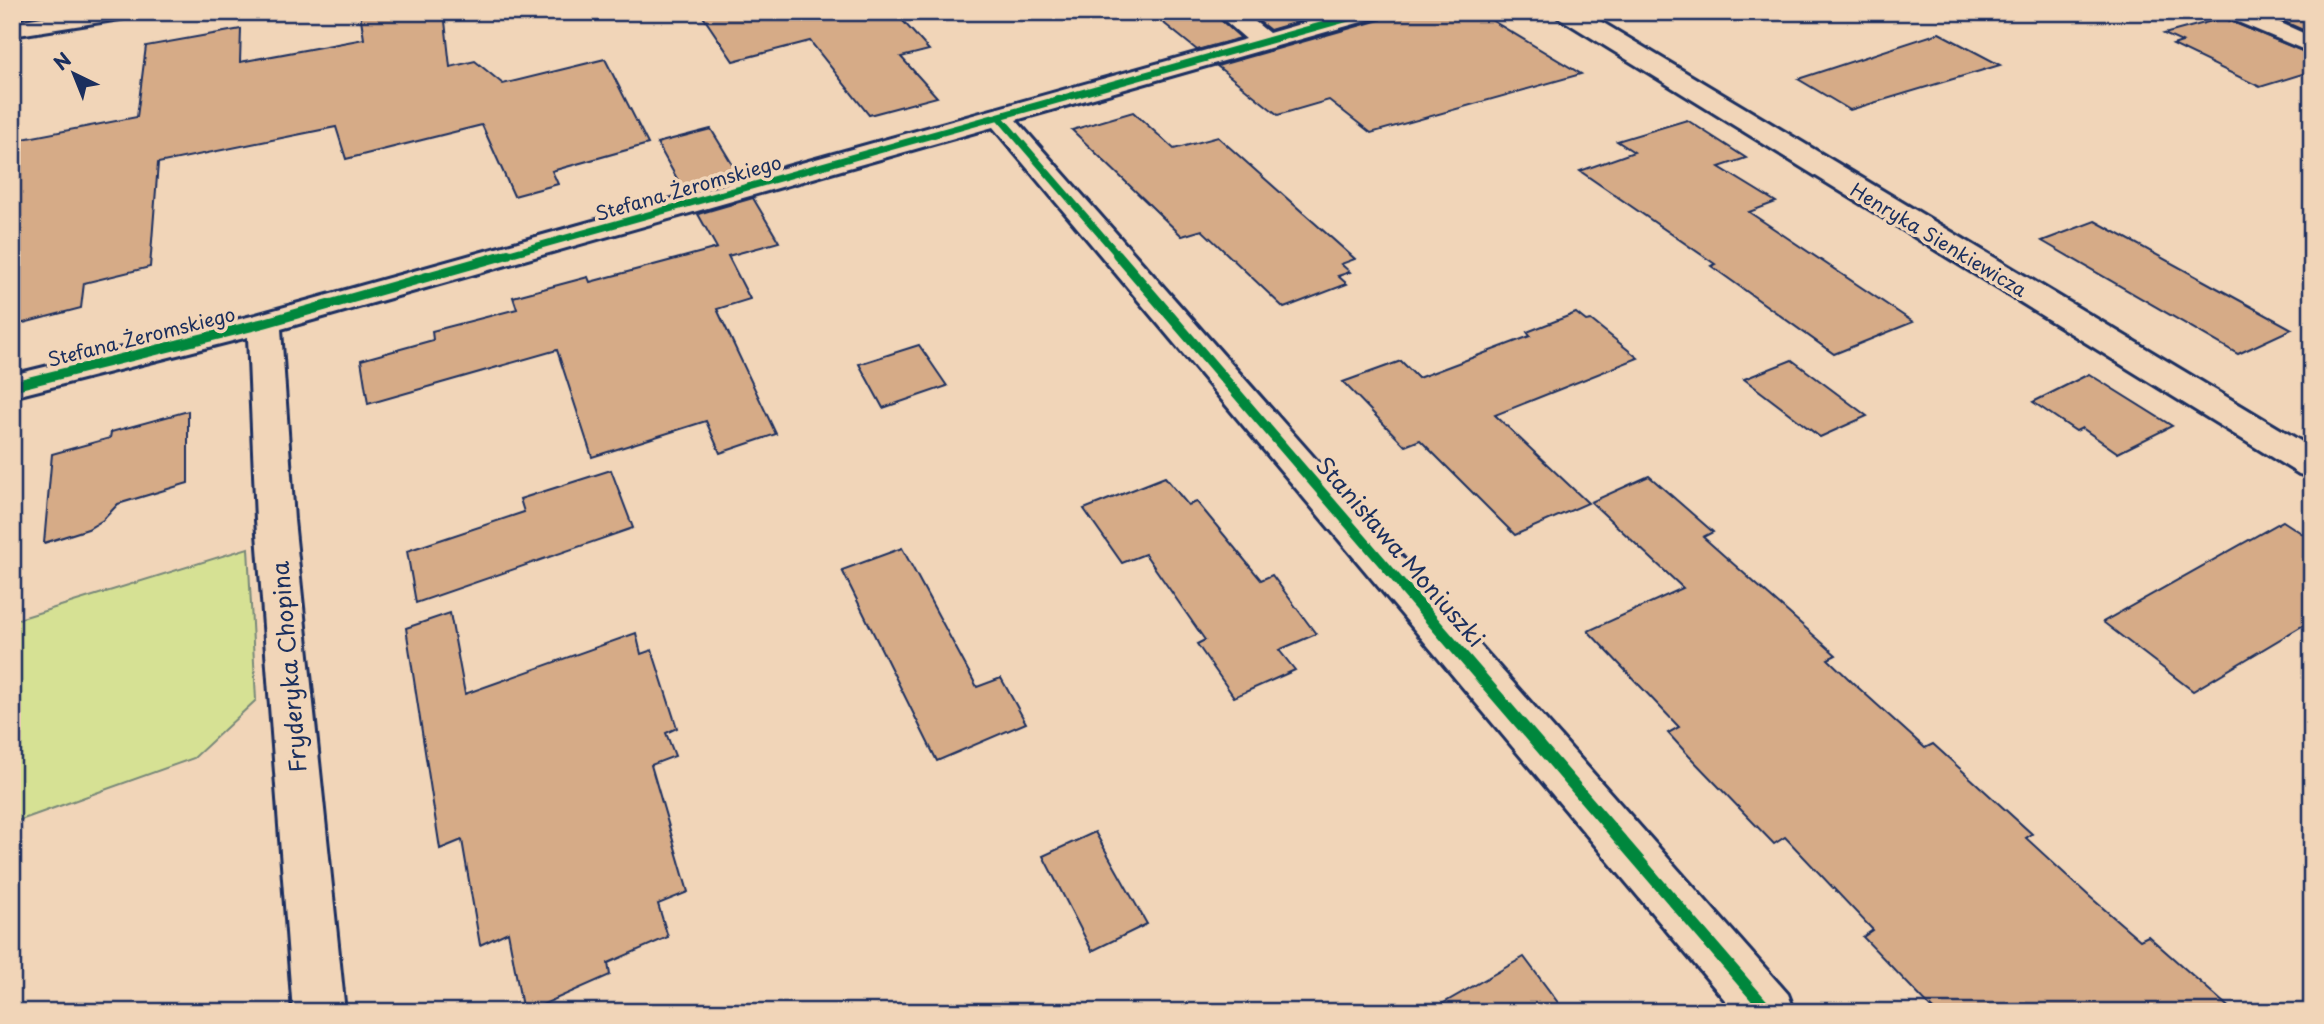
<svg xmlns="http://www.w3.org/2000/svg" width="2324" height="1024" font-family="'Playpen Sans',sans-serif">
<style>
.green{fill:#d6e194;stroke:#788879;stroke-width:2}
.building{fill:#d6ab87;stroke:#1b2f5e;stroke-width:2}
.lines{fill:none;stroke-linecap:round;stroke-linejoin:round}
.minor-casing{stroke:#1b2f5e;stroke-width:6}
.tertiary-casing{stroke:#1b2f5e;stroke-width:6}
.minor{fill:#f1d5b8;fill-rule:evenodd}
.tertiary{fill:#f1d5b8;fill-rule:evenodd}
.cycleway-far2-casing{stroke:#f1d5b8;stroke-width:10}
.cycleway-far1-casing{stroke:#f1d5b8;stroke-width:14}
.cycleway-casing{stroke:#f1d5b8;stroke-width:17}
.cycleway-far2{stroke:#00873e;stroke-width:7}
.cycleway-far1{stroke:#00873e;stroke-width:10}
.cycleway{stroke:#00873e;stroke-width:12}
.labels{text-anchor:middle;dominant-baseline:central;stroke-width:7;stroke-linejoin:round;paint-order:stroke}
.far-street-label{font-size:19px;fill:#1b2f5e;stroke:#f1d5b8}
.street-label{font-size:23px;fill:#1b2f5e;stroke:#f1d5b8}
</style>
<rect width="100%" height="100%" fill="#f1d5b8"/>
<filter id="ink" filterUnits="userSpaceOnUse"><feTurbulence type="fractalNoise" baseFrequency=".0143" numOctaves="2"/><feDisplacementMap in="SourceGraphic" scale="14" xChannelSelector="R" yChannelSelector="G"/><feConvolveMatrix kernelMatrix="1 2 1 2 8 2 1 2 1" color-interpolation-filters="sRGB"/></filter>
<g filter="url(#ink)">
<path class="green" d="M248 548 256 700 194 758 12 823V621Z"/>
<g class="building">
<path d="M360 12H444L450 67 475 61 503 84 605 59 648 144 552 171 558 184 514 196 482 125 346 159 336 127 158 163 150 267 84 283 81 308 12 326V141L137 117 146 46 241 29 240 62 364 39Z"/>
<path d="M700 12H895L929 50 901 57 937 97 869 115 810 41 733 61Z"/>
<path d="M1150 12H1212L1241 38 1197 50Z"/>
<path d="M1247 12H1332L1270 30Z"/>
<path d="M1384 12H1478L1581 74 1371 133 1329 100 1278 115 1217 66 1380 20Z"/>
<path d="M2263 12H2312V34Z"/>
<path d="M2223 18 2312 55V71L2260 87 2173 45 2182 42 2164 34Z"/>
<path d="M1939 33 2000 65 1850 110 1798 79Z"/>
<path d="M1133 112 1174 149 1218 137 1355 259 1341 264 1350 272 1338 276 1347 284 1284 308 1202 230 1182 236 1072 130Z"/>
<path d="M1687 120 1746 158 1719 167 1776 202 1749 212 1913 322 1834 354 1711 266 1715 264 1580 171 1634 152 1617 141Z"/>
<path d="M711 129 740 177 685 193 657 143Z"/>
<path d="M753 198 779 242 728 256 750 299 717 309 776 434 720 453 706 421 592 457 557 350 368 404 361 360 433 340 432 331 517 309 513 297 588 277 590 282 717 248 698 214Z"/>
<path d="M2095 221 2217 288 2292 329 2238 354 2042 241Z"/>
<path d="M1576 313 1586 321 1591 320 1638 358 1495 415 1588 503 1515 535 1420 440 1405 446 1343 382 1401 361 1418 378 1530 336 1527 332Z"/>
<path d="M919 345 947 386 883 408 859 364Z"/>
<path d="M1792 360 1867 416 1820 437 1744 379Z"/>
<path d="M2089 374 2172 426 2118 453 2082 428 2076 431 2033 402Z"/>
<path d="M188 411V483L118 504 103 520 88 529 44 543 52 454 110 438 111 432Z"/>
<path d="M611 470 633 528 416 603 407 551 524 512 520 499Z"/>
<path d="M1649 476 1713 532 1703 537 1836 655 1828 659 1852 682 1925 748 1933 744 2032 834 2026 838 2089 896 2140 940 2148 936 2234 1012H1935L1863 937 1873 930 1785 837 1774 844 1689 756 1668 733 1679 727 1588 631 1683 588 1591 502Z"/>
<path d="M1165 477 1188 505 1197 502 1261 580 1272 575 1316 634 1279 650 1295 670 1234 697 1197 644 1205 640 1145 554 1122 563 1084 509Z"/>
<path d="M2283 521 2312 540V620L2193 691 2103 622Z"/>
<path d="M902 548 977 687 1001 678 1026 723 937 761 842 570Z"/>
<path d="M450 613 465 694 636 633 641 654 652 650 677 728 666 733 675 756 651 765 688 892 658 904 668 937 608 963 610 975 526 1012H523L508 932 480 945 462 840 440 849 406 628Z"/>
<path d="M1095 832 1147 924 1092 951 1043 856Z"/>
<path d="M1524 957 1565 1012H1428Z"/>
</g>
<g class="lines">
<g class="minor-casing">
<g id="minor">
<path d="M1215 12H1243L1269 33 1342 12H1382L1379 17 1016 120 1788 994 1795 1012H1735L993 127 281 329 294 520 345 1012H293L256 520 248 337 12 397V375L256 315 1246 39Z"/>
<path d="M1555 12H1585L2312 448V478L2299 474 1558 17Z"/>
<path d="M2223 12H2256L2312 37V53L2226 17Z"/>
</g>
</g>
<g class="tertiary-casing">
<path id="tertiary" d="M72 12H132L129 17 120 19 12 36V22Z"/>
</g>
<use href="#minor" class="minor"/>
<use href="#tertiary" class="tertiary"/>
<g class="cycleway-far2-casing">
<g id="cycleway-far2">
<path d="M1000 118 1119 256"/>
<path d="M502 256 1370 12"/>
</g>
</g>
<g class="cycleway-far1-casing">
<g id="cycleway-far1">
<path d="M1117 254 1406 590"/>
<path d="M12 386 264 323 508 254"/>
</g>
</g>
<g class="cycleway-casing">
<path id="cycleway" d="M1404 588 1769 1012"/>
</g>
<use href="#cycleway-far2" class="cycleway-far2"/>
<use href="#cycleway-far1" class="cycleway-far1"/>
<use href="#cycleway" class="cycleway"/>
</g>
</g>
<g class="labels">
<g class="far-street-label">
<text transform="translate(688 187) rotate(-16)">Stefana Żeromskiego</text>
<text transform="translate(1939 239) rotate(31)">Henryka Sienkiewicza</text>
<text transform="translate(141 336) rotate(-14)">Stefana Żeromskiego</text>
</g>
<g class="street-label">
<text transform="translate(1401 551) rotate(49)">Stanisława Moniuszki</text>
<text transform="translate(288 667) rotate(-95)">Fryderyka Chopina</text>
</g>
</g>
<rect width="2324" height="1024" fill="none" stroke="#f1d5b8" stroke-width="42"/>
<rect x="21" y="21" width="2282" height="982" fill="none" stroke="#1b2f5e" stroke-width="2.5" filter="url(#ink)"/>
<g transform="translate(74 74) rotate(317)" stroke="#f1d5b8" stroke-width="5" paint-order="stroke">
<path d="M0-5L12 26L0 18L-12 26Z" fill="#1b2f5e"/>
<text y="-10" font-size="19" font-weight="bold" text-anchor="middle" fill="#1b2f5e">N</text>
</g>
</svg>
